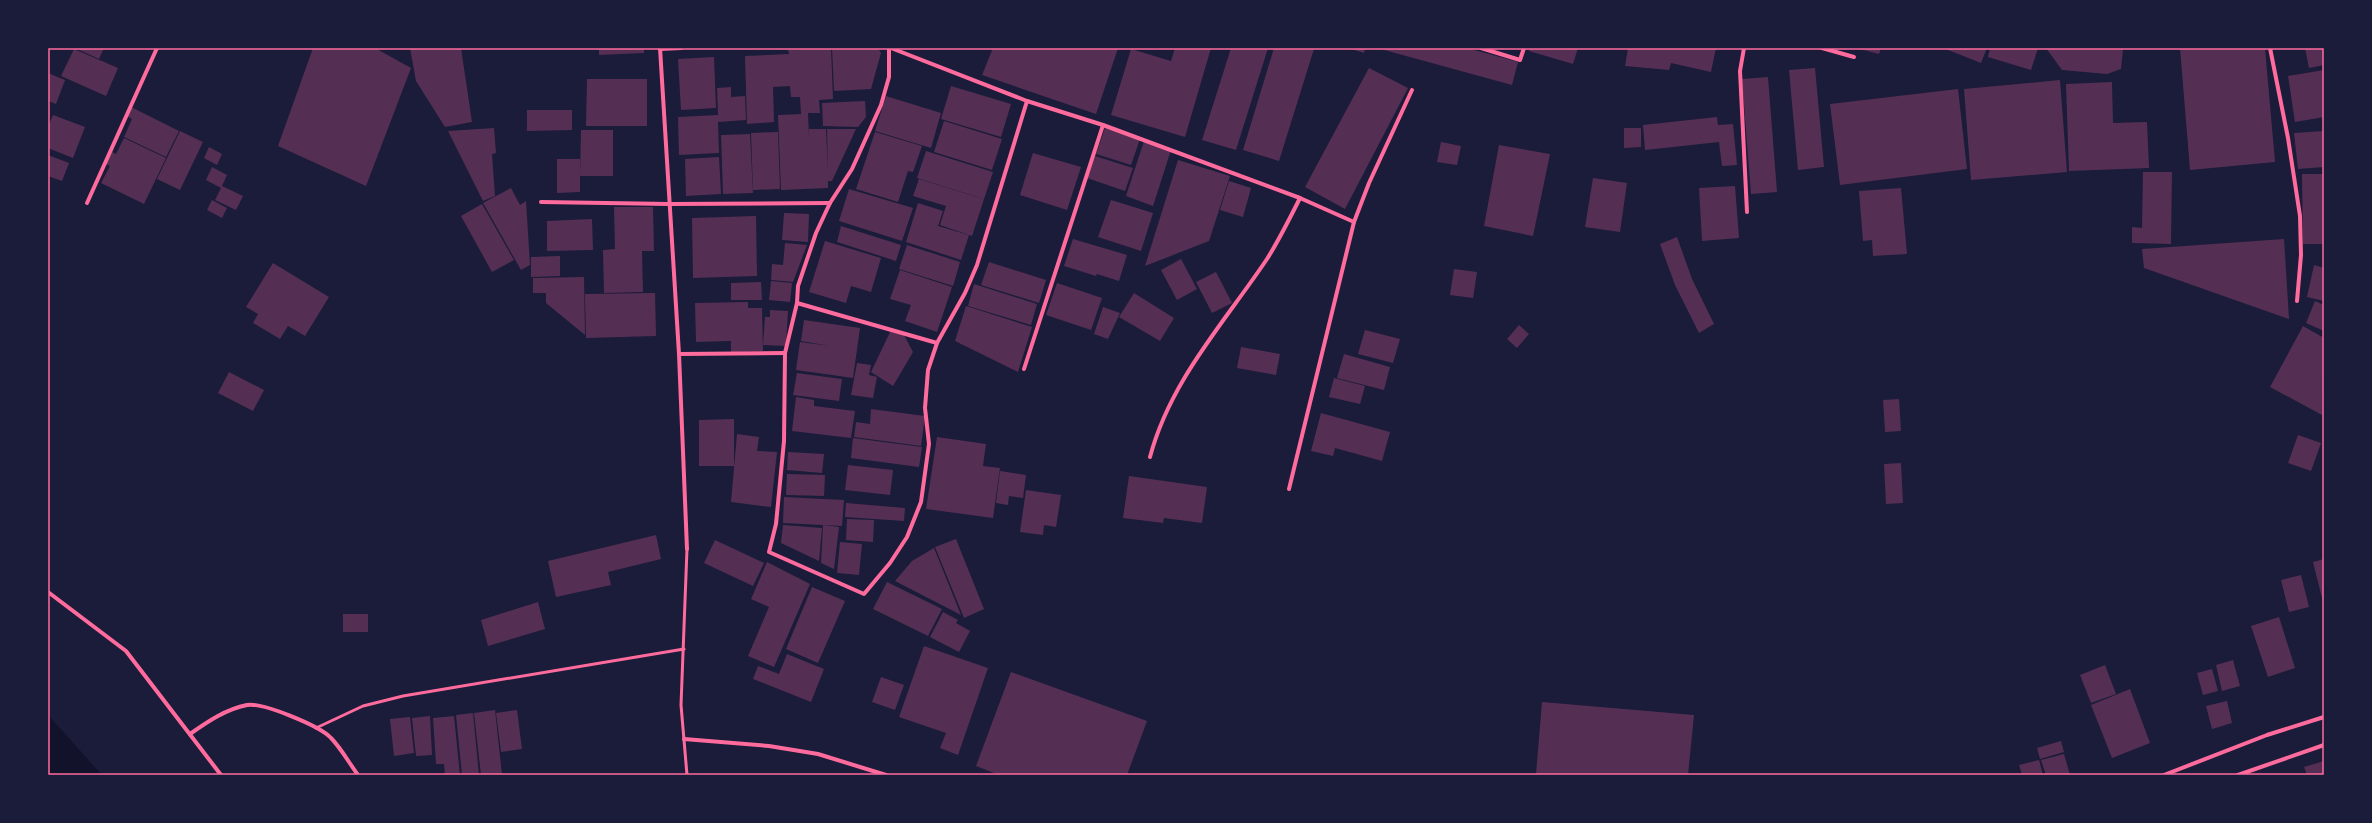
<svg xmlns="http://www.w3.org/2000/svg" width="2372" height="823" font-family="'Public Sans',sans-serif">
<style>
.water{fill:#12122b}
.building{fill:#542f53}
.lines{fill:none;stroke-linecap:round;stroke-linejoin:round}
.service{stroke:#ff6b9d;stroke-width:3}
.minor{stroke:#ff6b9d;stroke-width:4}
.neatline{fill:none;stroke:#ff6b9d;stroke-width:1.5}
</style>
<rect width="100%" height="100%" fill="#1b1b3a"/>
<path class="water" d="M48 715 102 775H48Z"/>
<g class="building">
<path d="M75 48H104L99 59Z"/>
<path d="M313 48H375L411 68 366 186 278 146Z"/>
<path d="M410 48H461L472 122 445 127 416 81Z"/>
<path d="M599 48H644V53L599 55Z"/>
<path d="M831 48 833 99 819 100 820 113H808L809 137V129H826L828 172 827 129H856L832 181H828V188L781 190 778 115 801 114 800 97H791L790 86 773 87 774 122 747 124 745 56 789 54 788 50Z"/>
<path d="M832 48H878L881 53 871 89 834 91Z"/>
<path d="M993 48H1118L1096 114 982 75Z"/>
<path d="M1175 48H1211L1185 137 1111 115 1131 49 1171 61Z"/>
<path d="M1231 48H1268L1236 150 1202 140Z"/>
<path d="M1274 48 1314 49 1279 161 1243 150Z"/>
<path d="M1348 48H1365L1364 53Z"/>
<path d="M1377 48H1467L1518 62 1512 85Z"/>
<path d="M1530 48H1578L1573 64 1529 51Z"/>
<path d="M1628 48H1716L1711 72 1671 63 1669 70 1625 66Z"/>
<path d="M1856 48H1881L1879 54Z"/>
<path d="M1943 48H1987L1981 63Z"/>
<path d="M1990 48H2038L2031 70 1988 57Z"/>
<path d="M2046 48H2118L2123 49 2121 69 2107 74 2062 70Z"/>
<path d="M2180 48H2265L2275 162 2190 170Z"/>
<path d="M2305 48H2324V65L2309 68Z"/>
<path d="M74 49 118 68 106 96 61 76Z"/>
<path d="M714 57 716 108 681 110 678 59Z"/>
<path d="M1369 68 1408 88 1345 209 1305 187Z"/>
<path d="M1815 68 1824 167 1798 170 1789 70Z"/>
<path d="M2324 70V117L2295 122 2288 76Z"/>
<path d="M48 73 65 80 56 104 48 101Z"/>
<path d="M1768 77 1777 192 1751 194 1742 79Z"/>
<path d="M587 79H647V126H586Z"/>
<path d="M2060 80 2067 172 1971 180 1964 89Z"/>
<path d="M2112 82 2113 123 2147 122 2149 168 2069 171 2066 84Z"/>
<path d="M951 86 1011 104 1001 137 941 119Z"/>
<path d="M731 87V97L745 96 746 120 718 122 719 153 679 155 678 117 718 115 717 88Z"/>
<path d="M1958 89 1967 169 1840 185 1830 104Z"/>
<path d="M886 96 941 113 931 148 875 131Z"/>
<path d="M865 101 866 117 858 127 823 126 822 103Z"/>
<path d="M131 107 179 131 166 157 124 137 132 119 127 116Z"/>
<path d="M527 110H572V130L527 131Z"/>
<path d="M53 115 85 127 73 158 48 148V127Z"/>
<path d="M1717 117 1718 125 1733 124 1737 165 1722 166 1719 142 1645 150 1643 125Z"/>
<path d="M944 121 1002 139 992 170 934 152Z"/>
<path d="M494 128 496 153 492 154 495 196 483 201 448 131Z"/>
<path d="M1105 128 1140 139 1131 165 1096 154Z"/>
<path d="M1624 128H1641V147L1624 148Z"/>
<path d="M581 130H613V176H580Z"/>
<path d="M180 131 203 142 180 190 157 179Z"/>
<path d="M2324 131V167L2298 169 2294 133Z"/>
<path d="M778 132 780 189 753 190 751 133Z"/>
<path d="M875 132 922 146 913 172 908 171 898 202 856 189Z"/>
<path d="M750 134 753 193 723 194 721 135Z"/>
<path d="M124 138 166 158 144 204 101 183 110 166 106 164 112 152 116 154Z"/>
<path d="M1144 141 1171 150 1153 206 1126 196Z"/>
<path d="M1441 142 1461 146 1457 165 1437 162Z"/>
<path d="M1499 145 1550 154 1533 236 1484 226Z"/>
<path d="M209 147 222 154 217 165 204 158Z"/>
<path d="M926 151 993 172 984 199 917 178Z"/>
<path d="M1033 153 1081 167 1067 210 1020 195Z"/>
<path d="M48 155 69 163 62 181 48 176Z"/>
<path d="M1095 156 1133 168 1125 191 1087 178Z"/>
<path d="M719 157 721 194 686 196 685 159Z"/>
<path d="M557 159H580V192L557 193Z"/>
<path d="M1178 160 1230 176 1209 241 1145 266Z"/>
<path d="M212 167 227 175 222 186 243 196 236 210 215 200 221 188 206 180Z"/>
<path d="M2143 172H2172L2171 244 2132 243V227L2142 228Z"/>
<path d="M2302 174H2324V244H2303Z"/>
<path d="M1593 178 1627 183 1620 232 1585 227Z"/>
<path d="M919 179 984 199 972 236 940 225 946 206 913 196Z"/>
<path d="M1229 181 1251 188 1243 217 1220 210Z"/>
<path d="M1735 186 1739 238 1702 241 1699 188Z"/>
<path d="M511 188 520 205 526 201 530 265 521 270 483 203Z"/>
<path d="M1901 188 1907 254 1873 256 1872 240 1863 241 1859 191Z"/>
<path d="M849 189 913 208 902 241 839 221Z"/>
<path d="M212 200 227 208 222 218 207 210Z"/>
<path d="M1111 200 1153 213 1141 251 1098 237Z"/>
<path d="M918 203 943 211 938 226 969 235 961 260 906 242Z"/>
<path d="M482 204 514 260 492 272 461 216Z"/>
<path d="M614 207H653L654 251H642L643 292 604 293 603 250 615 249Z"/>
<path d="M784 213 809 214 808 242 782 240Z"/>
<path d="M756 216 757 276 693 278 692 218Z"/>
<path d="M592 219 593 250 547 251V221Z"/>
<path d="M841 226 901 245 896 261 837 242Z"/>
<path d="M1677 237 1692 279 1714 324 1699 333 1675 285 1660 244Z"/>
<path d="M1073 239 1127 255 1119 281 1097 274 1096 276 1064 266Z"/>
<path d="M2284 239 2289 319 2144 268 2142 249Z"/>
<path d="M825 241 881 258 871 292 851 286 846 303 809 292Z"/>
<path d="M785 243 807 245 793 282 771 280 772 264 783 265Z"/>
<path d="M907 245 960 262 953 286 899 269Z"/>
<path d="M560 256V276L531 277V257Z"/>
<path d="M1181 259 1197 289 1177 300 1161 270Z"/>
<path d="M989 262 1046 280 1039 303 981 285Z"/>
<path d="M273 263 329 297 305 336 288 326 280 339 253 323 258 314 246 307Z"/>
<path d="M2314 265 2324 268V301L2307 297Z"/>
<path d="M1454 269 1477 272 1473 298 1450 295Z"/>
<path d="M900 270 952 287 937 332 905 321 911 305 890 299Z"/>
<path d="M1216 272 1232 303 1212 313 1196 282Z"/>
<path d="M584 277 585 335 546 303V293H533V278Z"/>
<path d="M771 281 792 283 790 302 769 300Z"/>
<path d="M761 282 762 300H731V283Z"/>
<path d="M1057 283 1102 298 1091 330 1046 315Z"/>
<path d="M974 284 1037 304 1031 325 968 306Z"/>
<path d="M655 293 656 336 586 338 585 294Z"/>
<path d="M1134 293 1174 318 1160 341 1119 317Z"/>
<path d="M2315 301 2324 305V331L2306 323Z"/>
<path d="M748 302V308H762L763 351 731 352V341L696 342 695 303Z"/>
<path d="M966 306 1032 327 1018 372 955 341Z"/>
<path d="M1103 307 1120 313 1108 339 1094 334Z"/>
<path d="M770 310 788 311 786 346 763 345 765 317H770Z"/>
<path d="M804 320 860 328 853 378 796 370 800 342 830 346 801 341Z"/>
<path d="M1519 325 1529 334 1517 348 1507 339Z"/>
<path d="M2303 326 2324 338 2322 415 2270 387Z"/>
<path d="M891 330 904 335 913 352 893 386 871 372Z"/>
<path d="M1365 330 1400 339 1393 363 1358 354Z"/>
<path d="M1241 347 1280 354 1276 375 1237 368Z"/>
<path d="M1344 354 1390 367 1384 390 1337 378Z"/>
<path d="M857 363 871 365 869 375 877 377 873 398 851 395Z"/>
<path d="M229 372 264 390 253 411 218 393Z"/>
<path d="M797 373 842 379 839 401 793 395Z"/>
<path d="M1334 378 1365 386 1360 404 1329 397Z"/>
<path d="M796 397 814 400V406L855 411 851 438 792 431Z"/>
<path d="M1899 399 1901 431 1885 432 1883 400Z"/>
<path d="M871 409 925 416 921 446 854 437 856 422 870 424Z"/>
<path d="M1321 413 1390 432 1382 461 1335 448 1333 456 1311 451Z"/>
<path d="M734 419V466H699V420Z"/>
<path d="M737 434 759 437 757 451 777 452 771 507 731 502Z"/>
<path d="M2298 435 2321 443 2311 471 2288 463Z"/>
<path d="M937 437 986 444 983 466 1000 468 993 518 926 509Z"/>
<path d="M853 438 922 447 919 467 851 458Z"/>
<path d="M788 452 824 454 822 473 787 470Z"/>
<path d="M1901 463 1903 503 1886 504 1884 464Z"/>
<path d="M848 465 893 470 890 495 845 490Z"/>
<path d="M1000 471 1026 475 1023 498 1009 496 1008 505 996 503Z"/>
<path d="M787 474 825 475 824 496 786 495Z"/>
<path d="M1129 476 1207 487 1202 523 1164 518 1163 523 1123 518Z"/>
<path d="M1026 490 1061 495 1056 527 1044 525 1043 535 1020 532Z"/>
<path d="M784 497 844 500 842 526 783 523Z"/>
<path d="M846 503 905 508 904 521 845 517Z"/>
<path d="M847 519 874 520 873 542 846 540Z"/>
<path d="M783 525 822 528 819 561 781 543Z"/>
<path d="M823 525 839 527 834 569 821 563Z"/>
<path d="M656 535 661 559 608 572 611 585 556 597 548 561Z"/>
<path d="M956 539 984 609 964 618 935 547Z"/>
<path d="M715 540 764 563 753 586 704 563Z"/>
<path d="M840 542 862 544 859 575 837 573Z"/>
<path d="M934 548 961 615 895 581 912 561Z"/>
<path d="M2324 559V601L2323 602 2313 562Z"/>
<path d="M767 562 810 584 774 667 748 656 769 607 751 599Z"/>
<path d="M2301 575 2309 607 2289 612 2281 580Z"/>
<path d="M887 582 942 609 928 636 873 609Z"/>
<path d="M812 587 845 601 818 663 786 649Z"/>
<path d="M538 602 545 629 488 646 481 620Z"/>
<path d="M943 612 958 620 956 623 970 631 959 652 930 637Z"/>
<rect x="343" y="614" width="25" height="18"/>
<path d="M2279 617 2295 668 2268 677 2251 626Z"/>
<path d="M924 646 988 668 958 755 940 748 946 733 899 717Z"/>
<path d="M787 654 824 669 811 702 753 679 758 666 779 674Z"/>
<path d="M2233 660 2240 686 2222 691 2216 665Z"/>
<path d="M2105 665 2116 694 2091 703 2080 675Z"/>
<path d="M2212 669 2218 691 2203 695 2197 673Z"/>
<path d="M1011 672 1147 721 1127 775H999L976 766Z"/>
<path d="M881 677 904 685 895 710 872 702Z"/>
<path d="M2130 689 2150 743 2112 758 2091 705Z"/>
<path d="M2227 701 2232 723 2212 729 2206 706Z"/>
<path d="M1542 702 1694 715 1688 775 1536 774Z"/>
<path d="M495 710 502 775H481L474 713Z"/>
<path d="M517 710 522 749 501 752 496 713Z"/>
<path d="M473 713 479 775H462L456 715Z"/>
<path d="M430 716 432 755 416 756 412 718Z"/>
<path d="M454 716 460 775H445L444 764H436L433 718Z"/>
<path d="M410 717 414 753 394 756 390 719Z"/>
<path d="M2061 741 2064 752 2040 759 2037 748Z"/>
<path d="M2064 754 2070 775H2046L2041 760Z"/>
<path d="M2039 760 2043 775H2022L2019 765Z"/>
<path d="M2324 761V775H2307L2304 767Z"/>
</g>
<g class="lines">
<g class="service">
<path d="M316 728 363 706 403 696 684 649"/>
<path d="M687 775 681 705 687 549"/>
</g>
<g class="minor">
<path d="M660 48 679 354 687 549"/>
<path d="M889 48V77L881 105 852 169 830 203 816 233 798 286 797 303 785 353 784 441 776 524 769 552 864 594 890 563 907 537 921 502 929 444 925 408 928 370 937 343 965 293 977 265 1027 101"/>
<path d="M891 48 1027 101 1103 125 1300 198 1354 222"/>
<path d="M1481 48 1520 60 1524 48"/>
<path d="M1744 48 1740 71 1747 212"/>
<path d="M1822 48 1854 57"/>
<path d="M2270 48 2288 138 2300 216 2301 255 2297 301"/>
<path d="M660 49 681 48"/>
<path d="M541 202 670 204 830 203"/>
<path d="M87 203 157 48"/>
<path d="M797 303 937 343"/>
<path d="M679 354 785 353"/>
<path d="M1024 369 1103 125"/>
<path d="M1150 457C1170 381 1224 323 1267 259 1279 240 1290 218 1300 198"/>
<path d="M1289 489 1354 222 1369 183 1412 90"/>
<path d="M48 592 126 651 221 775"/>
<path d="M190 734C207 722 226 709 247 705 262 702 320 726 331 738 341 748 349 763 358 775"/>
<path d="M684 739 769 746 818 754 886 775"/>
<path d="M2164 775 2267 735 2324 717"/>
<path d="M2238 775 2324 745"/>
</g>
</g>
<rect width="2372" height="823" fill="none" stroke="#1b1b3a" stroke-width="98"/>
<rect x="49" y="49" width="2274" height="725" class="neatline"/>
</svg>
